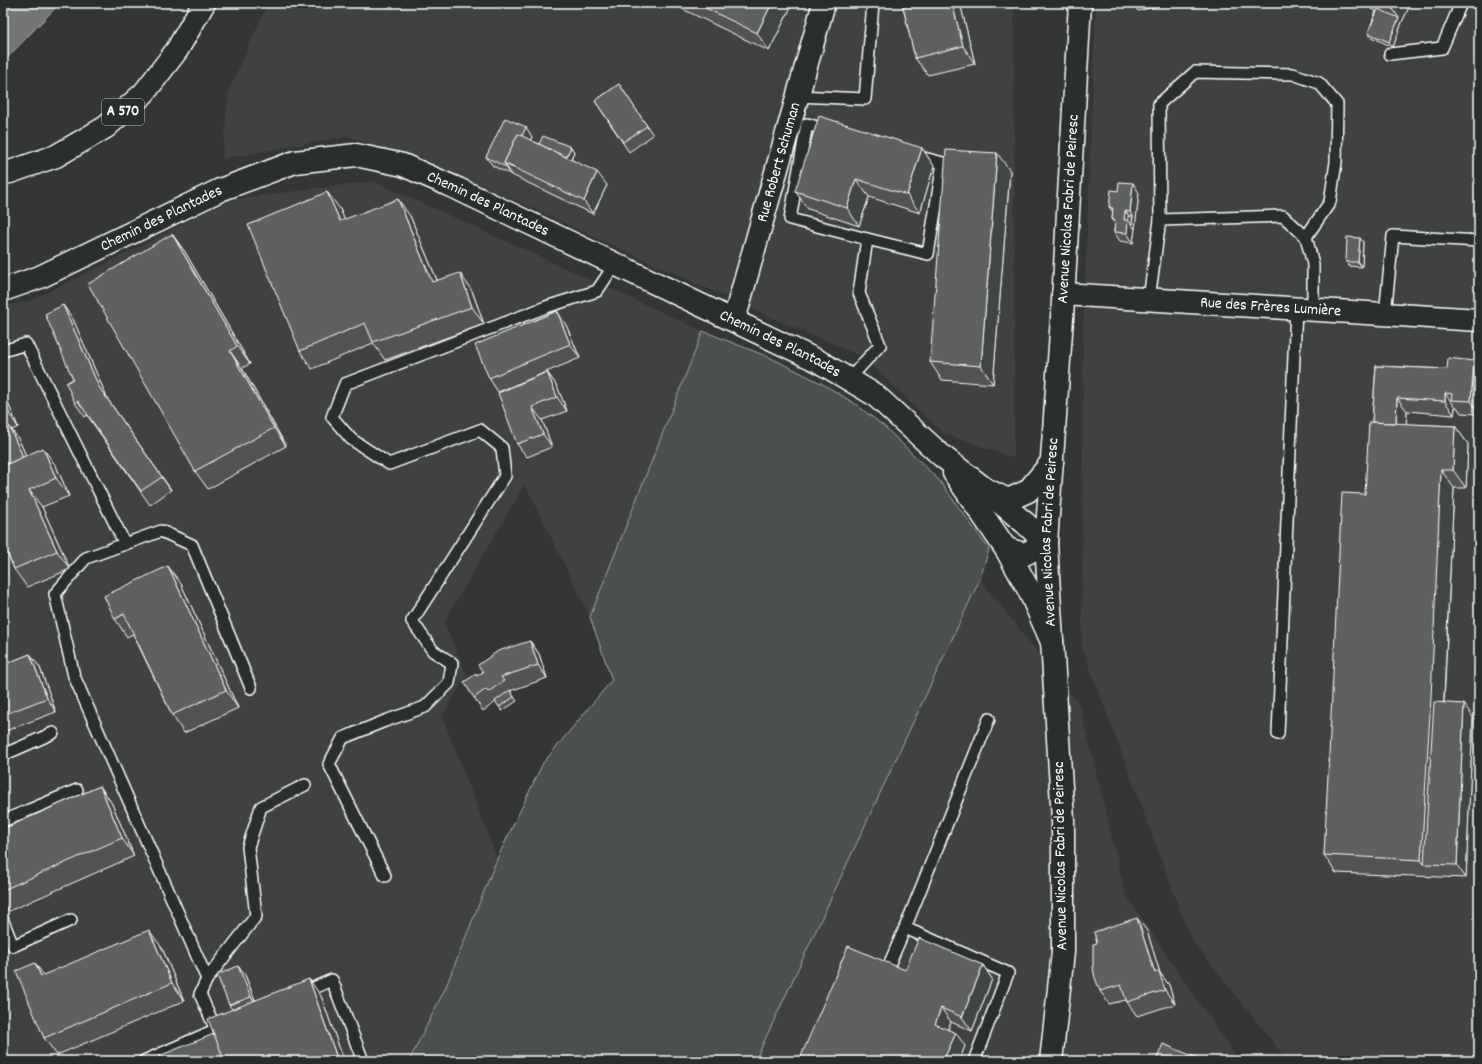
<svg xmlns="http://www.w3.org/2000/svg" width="1482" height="1064" font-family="Dekko,sans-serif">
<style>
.built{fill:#404243}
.green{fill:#4c4f50;stroke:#a6a7a8}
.water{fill:#737576;stroke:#abacad}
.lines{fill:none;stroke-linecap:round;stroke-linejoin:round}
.lane-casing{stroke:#fff;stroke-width:14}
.street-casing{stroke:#fff;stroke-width:25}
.secondary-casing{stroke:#fff;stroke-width:25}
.highway-casing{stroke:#fff;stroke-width:25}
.lane{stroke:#2a2d2e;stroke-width:11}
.street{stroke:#2a2d2e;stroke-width:22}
.secondary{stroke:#2a2d2e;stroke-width:22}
.highway{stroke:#2a2d2e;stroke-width:22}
.wall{fill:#525354;stroke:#fff}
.shaded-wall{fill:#424445;stroke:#fff}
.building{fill:#5f6162;stroke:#fff}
.labels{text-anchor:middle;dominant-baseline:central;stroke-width:4;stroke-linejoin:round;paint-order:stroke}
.shield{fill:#2a2d2e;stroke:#bfc0c0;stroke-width:1}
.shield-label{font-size:15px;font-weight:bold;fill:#fff}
.street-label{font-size:16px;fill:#fff;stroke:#2a2d2e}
</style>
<rect width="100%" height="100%" fill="#333536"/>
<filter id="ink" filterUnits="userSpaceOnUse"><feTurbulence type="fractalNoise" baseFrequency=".025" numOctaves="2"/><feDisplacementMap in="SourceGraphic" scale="8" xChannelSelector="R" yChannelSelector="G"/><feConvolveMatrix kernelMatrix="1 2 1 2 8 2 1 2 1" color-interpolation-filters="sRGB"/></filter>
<g filter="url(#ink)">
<g class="built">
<path d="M268 3H1014V458L943 433 862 356 772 318 512 199 348 136 222 159 229 90Z"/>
<path d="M1096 3H1479V1061H1288L1191 939 1082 647 1083 335Z"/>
<path d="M374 181 703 331 590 617 525 484 444 622 467 675 442 716 497 858 445 989 409 1061H3V307L34 299 145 244 228 200Z"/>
<path d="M980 579 1080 706 1126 895 1239 1061H755Z"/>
</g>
<path class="green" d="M703 331 771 358 821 383 854 403 885 427 939 480 989 549 980 579 755 1061H409L445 989 497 859 543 763 612 680 590 617Z"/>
<path class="water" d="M11 3H60L8 57 3 53V11Z"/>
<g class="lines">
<g class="lane-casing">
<g id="lane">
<path d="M1390 54 1442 48 1461 3"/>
<path d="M797 96 865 99 873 3"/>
<path d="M830 131 807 124 790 219 867 239"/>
<path d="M1160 220 1159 104 1195 72 1293 74 1319 83 1337 104 1336 162 1330 202 1306 237"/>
<path d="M1149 299 1160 220 1283 216 1306 237 1313 264V309"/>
<path d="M1385 314 1393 236 1479 241"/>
<path d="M3 351 26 344 125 544"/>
<path d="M849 379 880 345 859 293 867 239 928 254 943 163 916 156"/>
<path d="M1278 734 1296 308"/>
<path d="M3 755 53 733"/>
<path d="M3 821 77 790"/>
<path d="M385 876 329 764 343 738 385 721 425 707 449 683 452 663 433 651 412 621 505 476 502 448 480 430 389 464 351 439 332 417 345 384 546 307 597 291 615 264"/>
<path d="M3 921 13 946 71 920"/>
<path d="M889 965 905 928"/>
<path d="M207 979 74 676 55 594 86 558 161 531 192 545 251 688"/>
<path d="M302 993 332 980 363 1061"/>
<path d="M216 1030 200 994 207 979 256 916 248 847 261 807 305 785"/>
<path d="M144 1061 222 1027"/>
<path d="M974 1061 1008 973 905 928 989 719"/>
</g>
</g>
<g class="street-casing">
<g id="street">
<path id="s1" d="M3 290 40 277 220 190 295 162 356 155 403 165 458 189 818 361 875 395 942 456 985 489 1008 500 1028 491 1052 462"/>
<path id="s2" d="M1063 294 1479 320"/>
<path id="s3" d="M734 320 824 3"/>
<path d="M954 473 1006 549 1029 590 1052 642"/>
<path d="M991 495 1025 523 1046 543 1025 554 1006 549"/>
</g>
</g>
<g class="secondary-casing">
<g id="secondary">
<path id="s4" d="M1051 1061 1063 952V820L1046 543 1062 318 1080 3"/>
</g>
</g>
<g class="highway-casing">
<path id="highway" d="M3 173 10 172 56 156 106 127 144 93 177 50 204 3"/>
</g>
<use href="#lane" class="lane"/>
<use href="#street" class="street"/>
<use href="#secondary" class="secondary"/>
<use href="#highway" class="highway"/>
</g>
<g class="wall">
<path d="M670 3H793L769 51Z"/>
<path d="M902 3H960L975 64 928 75 915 58Z"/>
<path d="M1133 3H1169L1138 11Z"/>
<path d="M1366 3H1411L1402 22 1393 47 1371 37 1368 33 1376 11 1370 8Z"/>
<path d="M619 84 653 135 629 152 595 101Z"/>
<path d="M532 137 530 140 539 144 571 147 574 152 571 159 607 185 593 214 493 166 486 157Z"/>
<path d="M922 148 934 166 920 213 869 197 859 226 808 209 795 191Z"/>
<path d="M1010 171 993 384 942 380 930 362Z"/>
<path d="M1139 193 1133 243 1120 241 1114 232 1115 223 1112 219 1113 212 1109 207Z"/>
<path d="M340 209 344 220 410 216 437 280 472 291 484 324 385 360 373 343 312 369 300 351Z"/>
<path d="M172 234 185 252 250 364 242 368 286 446 208 489 195 471Z"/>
<path d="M1363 242 1362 267 1349 266 1346 262Z"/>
<path d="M557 311 566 325 580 358 498 392 489 378Z"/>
<path d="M73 319 108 400 171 490 150 505 87 415 85 417 75 403 73 379Z"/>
<path d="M1376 366 1447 369 1479 368V414L1461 413 1457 407H1455L1454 415 1407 411 1406 424 1455 426 1468 444 1466 488H1454L1444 703 1473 717 1466 878 1336 873 1324 855 1365 494 1372 422Z"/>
<path d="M547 372 557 386 567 411 542 420 552 447 527 457 517 444Z"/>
<path d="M3 396 8 403 18 427 12 430 19 440 26 456 56 466 69 496 42 507 70 569 27 587 14 569 3 542Z"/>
<path d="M181 584 238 708 184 733 172 715 133 634 127 637 115 619Z"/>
<path d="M530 641 539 654 547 678 510 691 517 701 502 711 496 702 483 711 464 682 477 676Z"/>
<path d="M30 654 40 668 56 712 3 732V665Z"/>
<path d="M100 786 112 804 134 856 9 911 3 903V829Z"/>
<path d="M1147 931 1160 973 1169 985 1175 1004 1137 1016 1127 1002 1126 1000 1109 1004 1100 991Z"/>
<path d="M162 948 184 1001 57 1055 44 1038V975Z"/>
<path d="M983 965 992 979 972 1031 951 1022 948 1029 965 1046 959 1061H799L905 970Z"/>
<path d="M245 975 255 1000 321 996 344 1061H161L214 1034 232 1009 229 1005Z"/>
</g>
<g class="shaded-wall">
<path d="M772 3H793L769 51 757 33Z"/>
<path d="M952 3H960L975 64 963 46Z"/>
<path d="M1395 3H1411L1402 22 1393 47 1389 42 1399 18 1393 9Z"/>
<path d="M526 127 532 137 516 169 507 165Z"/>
<path d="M571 147 574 152 568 165 565 160Z"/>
<path d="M922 148 934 166 920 213 907 195Z"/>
<path d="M997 153 1010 171 993 384 981 366Z"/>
<path d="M506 166 513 176H512L506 167Z"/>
<path d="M597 172 607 185 593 214 584 201Z"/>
<path d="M856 179 869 197 859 226 847 208Z"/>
<path d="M1133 183 1139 193 1135 229 1132 225 1133 216 1130 212Z"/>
<path d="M327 192 340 209 353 239 340 221Z"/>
<path d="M398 199 410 216 445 299 432 282Z"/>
<path d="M1125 211 1132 220 1131 224 1135 229 1133 243 1127 233 1124 220Z"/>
<path d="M172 234 185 252 250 364 237 346Z"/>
<path d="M1360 238 1363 242 1362 267 1358 262Z"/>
<path d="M460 273 472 291 484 324 472 307Z"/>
<path d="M63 305 73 319 108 400 171 490 99 387Z"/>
<path d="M557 311 566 325 580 358 570 344Z"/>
<path d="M230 351 242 368 286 446 274 428Z"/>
<path d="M1474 361 1479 368V413L1471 401Z"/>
<path d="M547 372 557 386 567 411 557 397Z"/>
<path d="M1445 393 1455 407 1454 415 1445 401Z"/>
<path d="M3 396 8 403 18 427 9 413 3 400Z"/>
<path d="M1397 398 1407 411 1405 441 1396 427Z"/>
<path d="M532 407 542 420 552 447 543 434Z"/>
<path d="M9 426 19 440 33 472 24 459Z"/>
<path d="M1455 426 1468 444 1466 488 1453 470Z"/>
<path d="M43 448 56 466 69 496 56 478Z"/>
<path d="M1441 470 1454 488 1443 716 1424 864 1421 860Z"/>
<path d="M29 490 42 507 70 569 57 551Z"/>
<path d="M168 566 181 584 238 708 226 690Z"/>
<path d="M530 641 539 654 547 678 538 665Z"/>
<path d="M30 654 40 668 56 712 47 698Z"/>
<path d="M1464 704 1473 717 1466 878 1457 865Z"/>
<path d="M100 786 112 804 134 856 122 838Z"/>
<path d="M1137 918 1147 931 1160 973 1169 985 1175 1004 1165 990 1155 973Z"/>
<path d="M149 930 162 948 184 1001 172 983Z"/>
<path d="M35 963 48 981 41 976Z"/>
<path d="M983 965 992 979 972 1031 962 1017Z"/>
<path d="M238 966 245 975 257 1006 251 997Z"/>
<path d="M309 979 321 996 344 1061H338Z"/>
<path d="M941 1008 951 1022 944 1037 935 1024Z"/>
<path d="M956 1033 965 1046 959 1061H943Z"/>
<path d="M921 1057 923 1061H919Z"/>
</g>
<g class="building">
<path d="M695 3H772L757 33Z"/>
<path d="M902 3H952L963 46 915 58Z"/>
<path d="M1379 3H1395L1393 9Z"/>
<path d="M1378 9 1399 18 1389 42 1368 33Z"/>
<path d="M619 84 647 126 623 142 595 101Z"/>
<path d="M819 116 922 148 907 195 856 179 847 208 795 191Z"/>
<path d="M505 118 526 127 522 136 518 134 504 163 506 166V167L486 157Z"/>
<path d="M518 134 597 172 584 201 504 163Z"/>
<path d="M543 136 571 147 566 157 539 144Z"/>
<path d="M946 150 997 153 981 366 930 362Z"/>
<path d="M1119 182 1133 183 1130 212 1125 211 1124 220H1128L1127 233 1114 232 1115 220 1112 219 1113 208H1111V207H1109L1111 190 1118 191Z"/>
<path d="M327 192 340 221 398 199 432 282 460 273 472 307 373 342 365 323 300 351 248 225Z"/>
<path d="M1128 216H1133L1132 225 1128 220Z"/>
<path d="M172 234 237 346 230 351 274 428 195 471 88 284Z"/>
<path d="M1347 237 1360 238 1358 262H1346Z"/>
<path d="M63 305 99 387 162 477 141 491 78 401 75 403 66 383 73 379 45 314Z"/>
<path d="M557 311 570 344 489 378 475 345Z"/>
<path d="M1448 358 1474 361 1471 401 1451 400 1452 394 1445 393V401L1397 398 1396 423 1372 422 1376 366 1447 369Z"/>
<path d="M547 372 557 397 532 407 543 434 517 444 498 393Z"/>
<path d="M3 400 9 413 3 416Z"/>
<path d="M1369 422 1455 426 1453 470H1441L1431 698 1421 860 1324 855 1342 493 1365 494Z"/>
<path d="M9 426 23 457 3 466V429Z"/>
<path d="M43 448 56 478 29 490 57 551 14 569 3 542V466Z"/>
<path d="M168 566 226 690 172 715 124 614 115 619 104 596Z"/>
<path d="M530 641 538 665 501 677 504 681 488 692 486 689 474 698 464 682 476 674 477 676 483 672 478 665 498 651Z"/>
<path d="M30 654 47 698 3 715V665Z"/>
<path d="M510 690 514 697 499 707 495 701Z"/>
<path d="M1434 702 1464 704 1457 865 1424 864Z"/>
<path d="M100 786 122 838 3 890V829Z"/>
<path d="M1137 918 1155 973 1159 971 1165 990 1127 1002 1121 985 1100 991 1095 978 1093 968V944L1097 943 1094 932Z"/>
<path d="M149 930 172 983 44 1038 16 971 35 963 41 976Z"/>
<path d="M919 938 983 965 962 1017 941 1008 935 1024 956 1033 943 1061H929L921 1057 919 1061H799L848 946 905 970Z"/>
<path d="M238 966 251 997 229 1005 217 975Z"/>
<path d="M309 979 338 1061H224L208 1019Z"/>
<path d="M214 1034 224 1060 222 1061H161L159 1056Z"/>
<path d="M1163 1044 1205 1061H1156Z"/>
</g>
</g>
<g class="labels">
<rect class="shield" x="102" y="99" width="42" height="26" rx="3"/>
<g class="shield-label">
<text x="123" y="112">A 570</text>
</g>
<g class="street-label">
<text stroke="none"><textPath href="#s3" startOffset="164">Rue Robert Schuman</textPath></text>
<text stroke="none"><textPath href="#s1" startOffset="522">Chemin des Plantades</textPath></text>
<text stroke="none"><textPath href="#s4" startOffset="854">Avenue Nicolas Fabri de Peiresc</textPath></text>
<text stroke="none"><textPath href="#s1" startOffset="174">Chemin des Plantades</textPath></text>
<text stroke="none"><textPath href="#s2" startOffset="208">Rue des Frères Lumière</textPath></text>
<text stroke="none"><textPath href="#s1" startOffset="846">Chemin des Plantades</textPath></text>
<text stroke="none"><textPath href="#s4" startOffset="530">Avenue Nicolas Fabri de Peiresc</textPath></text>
<text transform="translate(1061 856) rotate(-91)">Avenue Nicolas Fabri de Peiresc</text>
</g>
</g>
<rect width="1482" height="1064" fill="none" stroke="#2a2d2e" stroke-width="16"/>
<rect x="8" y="8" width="1466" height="1048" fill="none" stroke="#fff" stroke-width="1.5" filter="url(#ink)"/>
</svg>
